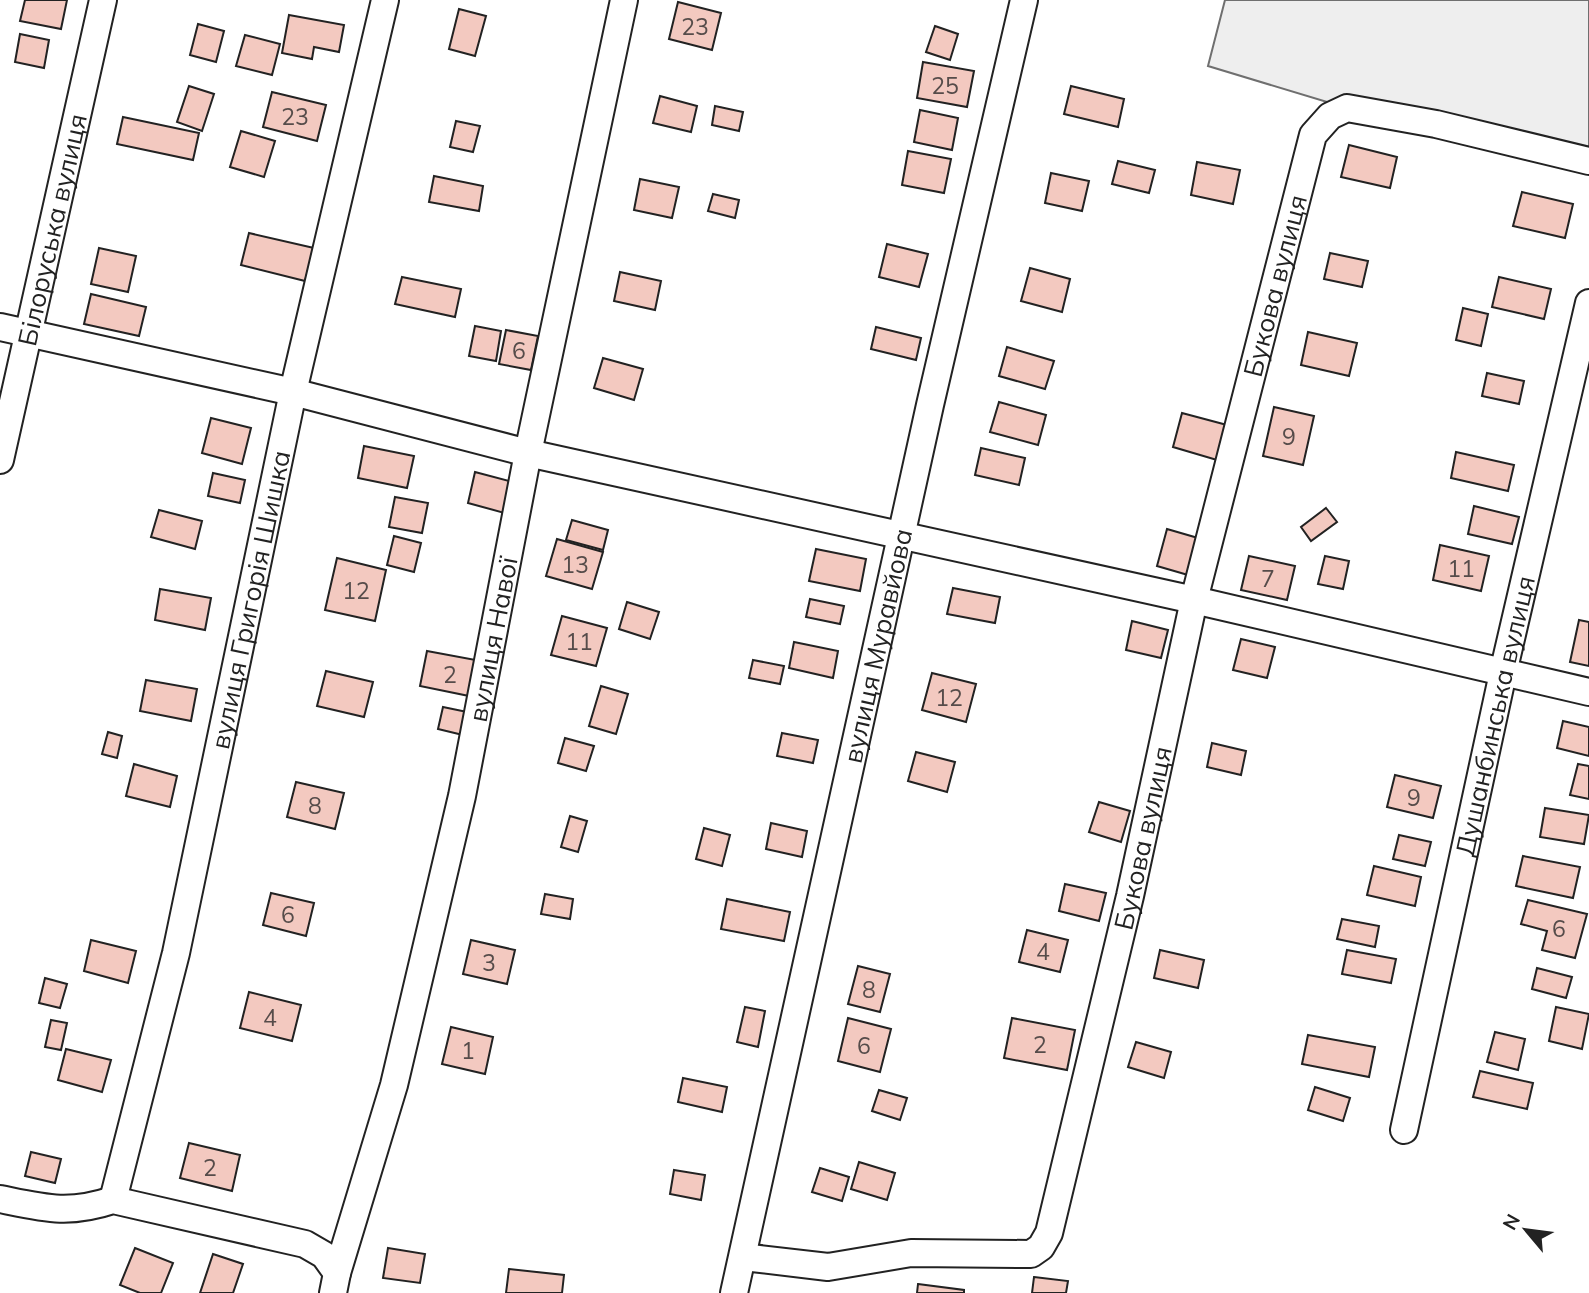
<svg xmlns="http://www.w3.org/2000/svg" width="1589" height="1293" font-family="Mulish,sans-serif">
<style>
.green{fill:#eee;stroke:#6f6f6f;stroke-width:2}
.building{fill:#f3c9c0;stroke:#222;stroke-width:2}
.lines{fill:none;stroke-linecap:round;stroke-linejoin:round}
.minor-casing{stroke:#222;stroke-width:30}
.minor{stroke:#fff;stroke-width:26}
.labels{text-anchor:middle;dominant-baseline:central;stroke-width:5;stroke-linejoin:round;paint-order:stroke}
.number-label{font-size:23px;fill:#564c4a}
.street-label{font-size:26px;fill:#222;stroke:#fff}
</style>
<rect width="100%" height="100%" fill="#fff"/>
<path class="green" d="M1225 0H1589V161L1347 108 1208 66Z"/>
<g class="building">
<path d="M25 0H67L61 29 20 21Z"/>
<path d="M678 2 721 13 712 50 669 39Z"/>
<path d="M459 9 486 16 475 56 449 49Z"/>
<path d="M289 15 344 25 339 52 314 47 312 59 282 53Z"/>
<path d="M198 24 224 31 216 62 190 55Z"/>
<path d="M935 26 958 34 950 60 926 52Z"/>
<path d="M20 34 49 40 44 68 15 62Z"/>
<path d="M245 35 280 44 272 75 236 66Z"/>
<path d="M923 62 974 71 967 107 917 98Z"/>
<path d="M189 86 214 94 202 131 177 122Z"/>
<path d="M1071 86 1124 99 1118 127 1064 114Z"/>
<path d="M272 92 326 105 317 141 263 127Z"/>
<path d="M660 96 697 106 691 132 653 123Z"/>
<path d="M715 106 743 112 739 131 712 125Z"/>
<path d="M920 110 958 118 952 150 914 142Z"/>
<path d="M123 117 199 133 193 160 117 144Z"/>
<path d="M456 121 480 126 473 152 450 147Z"/>
<path d="M241 131 275 141 264 177 230 167Z"/>
<path d="M1349 145 1397 157 1390 188 1341 177Z"/>
<path d="M908 151 951 159 944 193 902 185Z"/>
<path d="M1118 161 1155 170 1149 193 1112 184Z"/>
<path d="M1197 162 1240 170 1233 204 1191 195Z"/>
<path d="M1051 173 1089 181 1082 211 1045 203Z"/>
<path d="M434 176 483 186 479 211 429 202Z"/>
<path d="M640 179 679 187 672 218 634 210Z"/>
<path d="M1522 192 1573 204 1565 238 1513 226Z"/>
<path d="M713 194 739 200 735 218 708 211Z"/>
<path d="M249 233 314 248 305 281 241 265Z"/>
<path d="M887 244 928 254 919 287 879 277Z"/>
<path d="M99 248 136 256 128 292 91 284Z"/>
<path d="M1330 253 1368 261 1362 287 1324 279Z"/>
<path d="M1030 268 1070 279 1062 312 1021 301Z"/>
<path d="M620 272 661 281 655 310 614 301Z"/>
<path d="M402 277 461 289 455 317 395 304Z"/>
<path d="M1499 277 1551 289 1544 319 1492 307Z"/>
<path d="M91 294 146 307 139 336 84 324Z"/>
<path d="M1463 308 1488 314 1481 346 1456 340Z"/>
<path d="M475 326 501 331 496 361 469 356Z"/>
<path d="M876 327 921 338 916 360 871 349Z"/>
<path d="M506 330 538 336 531 370 499 364Z"/>
<path d="M1308 332 1357 343 1349 376 1301 365Z"/>
<path d="M1007 347 1054 361 1045 389 999 376Z"/>
<path d="M603 358 643 369 634 400 594 388Z"/>
<path d="M1487 373 1524 381 1519 404 1482 396Z"/>
<path d="M999 402 1046 415 1038 445 990 432Z"/>
<path d="M1274 407 1314 416 1303 465 1263 456Z"/>
<path d="M1182 413 1227 425 1217 460 1173 447Z"/>
<path d="M211 418 251 428 242 464 202 453Z"/>
<path d="M364 446 414 456 407 488 358 478Z"/>
<path d="M981 448 1025 458 1019 485 975 475Z"/>
<path d="M1456 452 1514 465 1508 491 1451 478Z"/>
<path d="M475 472 520 484 512 515 468 503Z"/>
<path d="M213 473 245 480 240 503 208 496Z"/>
<path d="M395 497 428 503 422 533 389 527Z"/>
<path d="M1474 506 1519 517 1512 544 1468 534Z"/>
<path d="M1326 508 1337 522 1311 541 1301 527Z"/>
<path d="M159 510 202 521 195 549 151 537Z"/>
<path d="M572 520 608 530 603 550 566 540Z"/>
<path d="M1167 529 1198 538 1188 575 1157 566Z"/>
<path d="M394 536 421 543 414 572 387 565Z"/>
<path d="M557 539 603 552 592 589 546 576Z"/>
<path d="M1440 545 1489 556 1481 591 1433 580Z"/>
<path d="M816 549 866 559 860 591 809 581Z"/>
<path d="M1249 556 1295 566 1287 600 1241 590Z"/>
<path d="M1325 556 1349 561 1343 589 1318 584Z"/>
<path d="M337 558 386 570 375 621 325 610Z"/>
<path d="M953 588 1000 597 995 623 947 614Z"/>
<path d="M160 589 211 598 205 630 155 620Z"/>
<path d="M810 599 844 606 840 624 806 617Z"/>
<path d="M627 602 659 612 650 639 619 629Z"/>
<path d="M562 616 607 628 596 666 551 655Z"/>
<path d="M1579 620 1589 622V666L1570 662Z"/>
<path d="M1132 621 1168 630 1161 658 1126 650Z"/>
<path d="M1241 639 1275 647 1267 678 1233 670Z"/>
<path d="M794 642 838 651 833 678 789 668Z"/>
<path d="M427 651 481 661 474 697 420 686Z"/>
<path d="M753 660 784 666 780 684 749 678Z"/>
<path d="M326 671 373 682 364 717 317 706Z"/>
<path d="M932 673 976 684 966 722 922 710Z"/>
<path d="M146 680 197 689 191 721 140 711Z"/>
<path d="M601 686 628 694 616 734 589 726Z"/>
<path d="M443 707 472 713 467 736 438 729Z"/>
<path d="M1563 721 1589 727V756L1557 748Z"/>
<path d="M108 732 122 736 117 758 102 754Z"/>
<path d="M782 733 818 740 813 763 777 756Z"/>
<path d="M565 738 594 746 586 771 558 763Z"/>
<path d="M1212 743 1246 751 1241 775 1207 767Z"/>
<path d="M916 752 955 762 947 792 908 781Z"/>
<path d="M134 764 177 776 170 807 126 796Z"/>
<path d="M1578 764 1589 766V799L1570 795Z"/>
<path d="M1395 775 1441 786 1433 818 1387 807Z"/>
<path d="M296 782 344 793 335 829 287 817Z"/>
<path d="M1099 802 1130 811 1121 842 1089 832Z"/>
<path d="M1545 808 1589 815 1584 844 1540 837Z"/>
<path d="M570 816 587 821 578 852 561 847Z"/>
<path d="M771 823 807 831 802 857 766 849Z"/>
<path d="M704 828 730 835 722 866 696 859Z"/>
<path d="M1399 835 1431 842 1425 866 1393 859Z"/>
<path d="M1523 856 1580 867 1573 898 1516 886Z"/>
<path d="M1374 866 1421 877 1415 906 1367 895Z"/>
<path d="M1065 884 1106 893 1099 921 1059 911Z"/>
<path d="M271 893 314 903 306 936 263 925Z"/>
<path d="M545 894 573 899 570 919 541 914Z"/>
<path d="M727 899 790 912 784 941 721 929Z"/>
<path d="M1528 900 1587 914 1575 958 1542 950 1547 931 1521 924Z"/>
<path d="M1342 919 1379 926 1375 947 1337 939Z"/>
<path d="M1027 930 1068 940 1060 972 1019 962Z"/>
<path d="M91 940 136 951 128 983 84 971Z"/>
<path d="M471 940 515 950 507 984 463 974Z"/>
<path d="M1160 950 1204 960 1198 988 1154 978Z"/>
<path d="M1347 950 1396 959 1391 983 1342 974Z"/>
<path d="M858 966 890 974 880 1012 848 1004Z"/>
<path d="M1537 968 1572 977 1566 998 1532 989Z"/>
<path d="M45 978 67 984 60 1008 39 1003Z"/>
<path d="M249 992 301 1005 292 1041 240 1028Z"/>
<path d="M745 1007 765 1011 758 1047 737 1042Z"/>
<path d="M1556 1007 1589 1014 1582 1049 1549 1041Z"/>
<path d="M848 1018 891 1029 880 1072 838 1061Z"/>
<path d="M1012 1018 1075 1030 1067 1070 1004 1058Z"/>
<path d="M51 1020 67 1023 61 1050 45 1047Z"/>
<path d="M451 1027 493 1037 485 1074 442 1064Z"/>
<path d="M1495 1032 1525 1039 1518 1070 1487 1062Z"/>
<path d="M1308 1035 1375 1047 1369 1077 1302 1064Z"/>
<path d="M1136 1042 1171 1052 1164 1078 1128 1067Z"/>
<path d="M66 1049 111 1060 102 1092 58 1080Z"/>
<path d="M1480 1071 1533 1083 1527 1109 1473 1097Z"/>
<path d="M683 1078 727 1087 722 1112 678 1102Z"/>
<path d="M1315 1087 1350 1098 1343 1121 1308 1110Z"/>
<path d="M879 1090 907 1098 900 1120 872 1111Z"/>
<path d="M189 1143 240 1155 232 1191 180 1178Z"/>
<path d="M31 1152 61 1159 55 1183 25 1176Z"/>
<path d="M859 1162 895 1173 887 1200 851 1189Z"/>
<path d="M820 1168 849 1177 842 1201 812 1192Z"/>
<path d="M674 1170 705 1175 701 1200 670 1194Z"/>
<path d="M135 1248 173 1263 161 1293H140L120 1285Z"/>
<path d="M388 1248 425 1254 420 1283 383 1278Z"/>
<path d="M213 1254 243 1264 233 1293H200Z"/>
<path d="M509 1269 564 1275 562 1293H506Z"/>
<path d="M1034 1277 1068 1281 1066 1293H1032Z"/>
<path d="M918 1284 964 1290V1293H917Z"/>
</g>
<g class="lines">
<g class="minor-casing">
<g id="minor">
<path d="M0 327 293 392 528 453 1194 600 1589 692"/>
<path id="s1" d="M0 460 103 0"/>
<path id="s2" d="M1404 1130 1503 673 1589 303"/>
<path d="M0 1199C44 1208 68 1215 113 1200L305 1244 324 1255 337 1273 333 1293"/>
<path id="s3" d="M113 1200 176 953 293 392 385 0"/>
<path id="s4" d="M743 1257 828 1267 911 1253 1031 1254 1041 1247 1049 1233 1130 896 1194 600 1313 135 1330 116 1347 108 1436 124 1589 161"/>
<path id="s5" d="M337 1273 394 1085 462 796 528 453 624 0"/>
<path id="s6" d="M734 1293 930 405 1024 0"/>
</g>
</g>
<use href="#minor" class="minor"/>
</g>
<g class="labels">
<g class="number-label">
<text x="695" y="26">23</text>
<text x="945" y="85">25</text>
<text x="295" y="116">23</text>
<text x="519" y="350">6</text>
<text x="1289" y="436">9</text>
<text x="575" y="564">13</text>
<text x="1461" y="568">11</text>
<text x="1268" y="578">7</text>
<text x="356" y="590">12</text>
<text x="579" y="641">11</text>
<text x="450" y="674">2</text>
<text x="949" y="697">12</text>
<text x="1414" y="797">9</text>
<text x="315" y="805">8</text>
<text x="288" y="914">6</text>
<text x="1559" y="928">6</text>
<text x="1043" y="951">4</text>
<text x="489" y="962">3</text>
<text x="869" y="989">8</text>
<text x="270" y="1017">4</text>
<text x="1040" y="1044">2</text>
<text x="864" y="1045">6</text>
<text x="468" y="1050">1</text>
<text x="210" y="1167">2</text>
</g>
<g class="street-label">
<text stroke="none"><textPath href="#s1" startOffset="236">Білоруська вулиця</textPath></text>
<text stroke="none"><textPath href="#s4" startOffset="1292">Букова вулиця</textPath></text>
<text stroke="none"><textPath href="#s3" startOffset="616">вулиця Григорія Шишка</textPath></text>
<text stroke="none"><textPath href="#s5" startOffset="653">вулиця Навої</textPath></text>
<text stroke="none"><textPath href="#s6" startOffset="663">вулиця Муравйова</textPath></text>
<text stroke="none"><textPath href="#s2" startOffset="424">Душанбинська вулиця</textPath></text>
<text stroke="none"><textPath href="#s4" startOffset="724">Букова вулиця</textPath></text>
</g>
</g>
<g transform="translate(1526 1230) rotate(299)" stroke="#ffffff" stroke-width="5" paint-order="stroke">
<path d="M0-5L12 26L0 18L-12 26Z" fill="#222222"/>
<text y="-10" font-size="19" font-weight="bold" text-anchor="middle" fill="#222222">N</text>
</g>
</svg>
